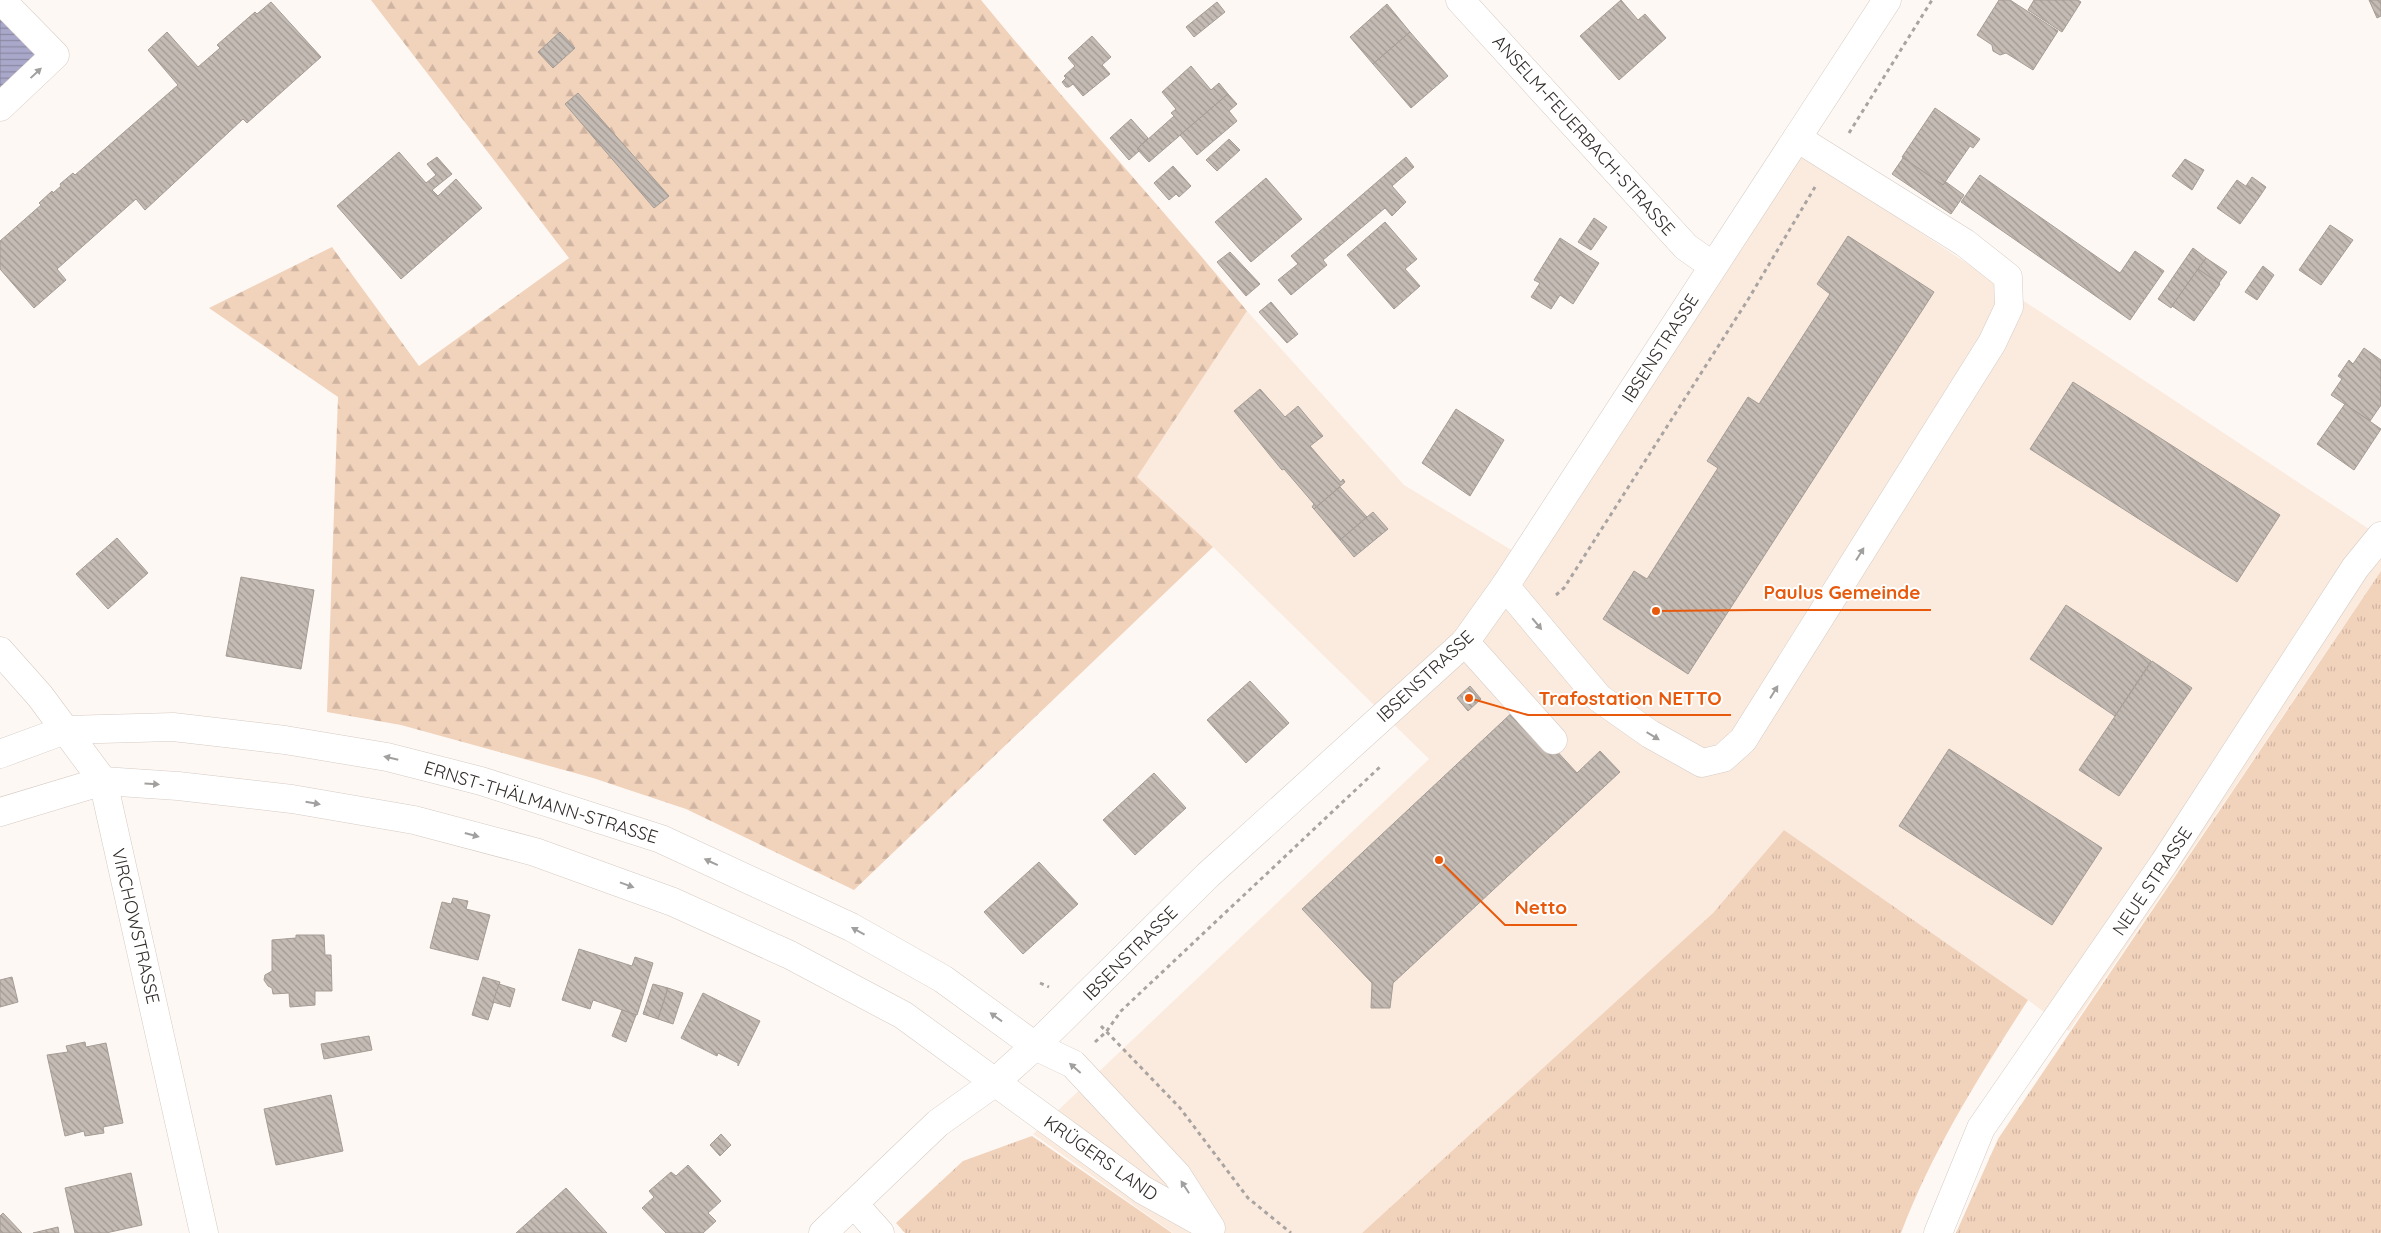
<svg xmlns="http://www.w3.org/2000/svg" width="2381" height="1233" font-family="Quicksand,sans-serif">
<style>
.built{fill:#fbebde}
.grass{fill:url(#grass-tufts)}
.forest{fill:url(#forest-firs)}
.water{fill:url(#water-rules);stroke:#85839a}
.building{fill:url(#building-back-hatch);stroke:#a49c95}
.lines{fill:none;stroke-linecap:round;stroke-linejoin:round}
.minor-casing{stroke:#d5cbc4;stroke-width:29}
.path{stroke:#a9a4a1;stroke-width:3;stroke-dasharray:4 4;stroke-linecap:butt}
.minor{stroke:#fff;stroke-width:28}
.oneway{fill:#a2a09f}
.labels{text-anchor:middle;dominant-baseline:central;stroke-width:4;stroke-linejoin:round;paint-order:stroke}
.street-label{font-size:18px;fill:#302c29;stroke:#fff}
.leader{fill:none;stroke:#e8590c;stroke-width:2}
.callout-dot{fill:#e8590c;stroke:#fff;stroke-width:2}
.callout-label{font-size:19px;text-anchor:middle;font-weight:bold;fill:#e8590c;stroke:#fff;stroke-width:4;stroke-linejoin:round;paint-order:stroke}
</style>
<defs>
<pattern id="grass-tufts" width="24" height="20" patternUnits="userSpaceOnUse" patternTransform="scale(1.25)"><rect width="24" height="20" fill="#f1d2bb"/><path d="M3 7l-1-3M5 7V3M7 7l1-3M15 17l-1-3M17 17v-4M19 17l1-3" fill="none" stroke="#cfb4a1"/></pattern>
<pattern id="forest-firs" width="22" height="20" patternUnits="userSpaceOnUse" patternTransform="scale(1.25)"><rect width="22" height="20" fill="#f1d2bb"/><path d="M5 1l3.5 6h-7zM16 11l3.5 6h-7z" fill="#cfb4a1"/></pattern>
<pattern id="water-rules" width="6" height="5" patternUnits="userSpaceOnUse" patternTransform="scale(1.25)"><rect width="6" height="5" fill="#aaa8ca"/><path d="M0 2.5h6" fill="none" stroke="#8b89a4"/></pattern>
<pattern id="building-back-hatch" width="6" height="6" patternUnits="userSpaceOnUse" patternTransform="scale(1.25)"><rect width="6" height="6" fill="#c4bbb4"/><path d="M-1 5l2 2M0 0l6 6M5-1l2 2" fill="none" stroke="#a09892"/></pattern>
</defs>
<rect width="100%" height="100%" fill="#fef8f4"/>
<path class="built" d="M1791 147 2381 537V571L2069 1031 2028 1000 1784 830 1713 913 1362 1233H1173L1033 1134 1429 759 1213 547 1137 477 1247 311 1404 485 1518 554Z"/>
<g class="grass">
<path d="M2381 571V1233H1956L1998 1139Z"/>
<path d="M1784 830 2028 1000C1980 1075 1933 1149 1901 1233H1362L1713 913Z"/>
<path d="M1032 1136 1172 1233H905L896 1223 963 1161Z"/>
</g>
<path class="forest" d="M371 0H981C1067 105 1160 205 1247 311L1137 477 1213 547 854 890 686 809 593 778 401 725 327 712 338 397 209 308 332 247 419 366 569 258Z"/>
<path class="water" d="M0 0 55 55 0 107Z"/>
<g class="building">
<path d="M1621 0 1638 20 1645 14 1666 38 1619 80 1580 36Z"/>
<path d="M1999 0H2010L2058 31 2033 70 2006 53 2000 55 1993 51 1992 45 1977 35Z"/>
<path d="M2034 0H2078L2081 2 2062 32 2028 10Z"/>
<path d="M2369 0H2381V16L2377 18Z"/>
<path d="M271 2 321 57 247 123 243 119 145 210 136 199 57 269 66 280 34 308 0 269V241L41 205 39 203 52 191 53 193 61 186 60 184 73 173 75 175 178 85 148 50 167 32 198 67 220 48 217 45 255 12 257 14Z"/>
<path d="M1217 2 1225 12 1194 37 1186 27Z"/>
<path d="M1387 4 1410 32 1373 64 1350 37Z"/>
<path d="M560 32 575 48 553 68 538 52Z"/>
<path d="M1410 32 1448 76 1411 108 1373 64Z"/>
<path d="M1092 36 1111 57 1102 65 1110 74 1083 96 1073 84 1069 87H1066L1062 82 1066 78 1064 76 1075 66 1068 58Z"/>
<path d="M1191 66 1211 90 1219 83 1228 94 1149 162 1137 149 1174 116 1171 113 1176 109 1162 92Z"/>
<path d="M578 93 669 196 654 208 565 104Z"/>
<path d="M1228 94 1237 104 1229 111 1237 121 1197 155 1180 135Z"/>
<path d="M1935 108 1980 139 1973 148 1970 146 1943 185 1902 157Z"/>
<path d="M1131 119 1148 138 1137 149 1139 151 1129 160 1110 138Z"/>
<path d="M1229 139 1240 150 1217 171 1206 160Z"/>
<path d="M399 152 426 183 436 175 427 164 437 157 452 174 432 190 438 196 456 179 482 208 401 279 337 206Z"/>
<path d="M1406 157 1414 167 1392 186 1406 202 1392 216 1385 208 1323 260 1327 265 1291 295 1278 280 1298 264 1291 256Z"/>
<path d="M1903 158 1943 185 1946 182 1964 195 1951 214 1892 174Z"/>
<path d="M2185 159 2204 170 2192 190 2172 176Z"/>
<path d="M1173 166 1191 186 1179 197 1176 194 1169 200 1154 183Z"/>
<path d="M1980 175 2120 273 2135 251 2164 271 2130 320 1961 202Z"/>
<path d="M2252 177 2266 187 2260 196 2246 186Z"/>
<path d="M1266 178 1302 219 1251 262 1215 222Z"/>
<path d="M2237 180 2260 196 2240 224 2217 208Z"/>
<path d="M1594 218 1607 227 1591 250 1578 242Z"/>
<path d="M1385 222 1417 259 1405 269 1420 286 1394 309 1347 255Z"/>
<path d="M2330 225 2353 240 2321 285 2299 270Z"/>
<path d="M1848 236 1934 292 1688 674 1603 619 1634 571 1647 579 1718 468 1707 461 1748 397 1759 404 1830 294 1817 284Z"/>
<path d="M1560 238 1599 263 1573 304 1560 295 1551 309 1531 297 1540 283 1534 280Z"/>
<path d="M2193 248 2206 258 2171 308 2158 299Z"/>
<path d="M1230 252 1260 284 1246 296 1217 262Z"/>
<path d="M2206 258 2227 272 2219 283 2198 269Z"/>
<path d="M2263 266 2274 275 2257 300 2245 292Z"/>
<path d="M2198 269 2220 284 2194 321 2172 306Z"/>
<path d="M1271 302 1298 334 1287 343 1259 312Z"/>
<path d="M2364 348 2381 360V405L2370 421 2331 395 2342 379 2338 376 2349 360 2353 364Z"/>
<path d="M2073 382 2280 515 2237 582 2030 449Z"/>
<path d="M1260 389 1285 417 1298 406 1323 436 1310 446 1341 482 1343 479 1345 482 1314 509 1312 507 1314 504 1284 469 1282 470 1234 411Z"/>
<path d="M2345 404 2381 429 2354 470 2317 444Z"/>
<path d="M1456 409 1504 440 1470 496 1422 463Z"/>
<path d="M1340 487 1367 517 1340 540 1314 509Z"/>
<path d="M1373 512 1388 529 1354 557 1340 540Z"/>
<path d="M117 538 148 573 108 609 76 574Z"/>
<path d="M241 577 314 590 301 669 226 656Z"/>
<path d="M2066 605 2151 661 2115 716 2030 659Z"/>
<path d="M2152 661 2192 688 2119 796 2079 770Z"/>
<path d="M1250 681 1289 723 1246 763 1207 720Z"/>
<path d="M1470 686 1481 699 1468 711 1457 698Z"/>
<path d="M1517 708 1577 773 1600 751 1620 772 1393 983 1390 1008H1371L1372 983 1302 909Z"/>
<path d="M1949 749 2102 848 2052 925 1899 826Z"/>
<path d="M1154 773 1186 808 1135 855 1103 820Z"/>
<path d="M1039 862 1078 904 1023 954 984 912Z"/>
<path d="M453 898 468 901 466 909 490 915 478 960 430 948 442 902 451 904Z"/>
<path d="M296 935H324L325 955H331L332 991H315V1005L290 1007 289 993 273 994 272 988 268 986 264 980 265 975 272 971V940L296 938Z"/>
<path d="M579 949 632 966 635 957 653 963 637 1015 593 1000 590 1009 562 1000Z"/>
<path d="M12 977 18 1002 0 1007V980Z"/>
<path d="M483 977 500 982 488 1020 472 1015Z"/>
<path d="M499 984 515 989 510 1007 493 1002Z"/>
<path d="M653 984 668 988 658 1019 643 1014Z"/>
<path d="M668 988 683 993 673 1024 658 1019Z"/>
<path d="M703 993 760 1021 738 1066V1063L718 1053 717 1056 681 1038Z"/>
<path d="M622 1010 636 1015 626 1042 612 1036Z"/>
<path d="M369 1036 372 1050 324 1059 321 1044Z"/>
<path d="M85 1042 86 1047 106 1043 123 1123 103 1127 104 1133 85 1136 84 1131 65 1136 47 1055 68 1052 66 1046Z"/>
<path d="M331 1095 343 1151 276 1165 264 1109Z"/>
<path d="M721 1134 731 1145 720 1156 710 1145Z"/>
<path d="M688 1165 721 1201 708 1213 716 1221 703 1233H666L642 1208 654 1197 649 1191 671 1172 676 1176Z"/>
<path d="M131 1173 142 1225 106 1233H75L65 1188Z"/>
<path d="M566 1188 607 1233H516Z"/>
<path d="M3 1213 22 1233H0V1216Z"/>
<path d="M58 1227 59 1233H33Z"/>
</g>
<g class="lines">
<g class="minor-casing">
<g id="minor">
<path d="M1460 0 1686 247 1713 266"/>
<path d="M0 107 55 55 1 0"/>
<path d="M1505 586 1599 698 1650 734 1702 763 1723 758 1743 740 1992 343 2009 307 2008 277 1965 243 1797 138"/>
<path d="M1465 642 1553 740"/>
<path d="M0 651 40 696 103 781 204 1233"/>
<path d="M0 754 65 730 173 727 285 740 387 757 481 781 661 839 851 927 943 979 1035 1046 1073 1064 1177 1175 1211 1228"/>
<path d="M0 812 103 781 178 786 292 799 414 820 535 852 673 902 790 955 903 1015 1143 1190 1208 1226"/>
<path d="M854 1204 880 1233"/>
<path d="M823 1233 938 1123 994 1083 1035 1046 1208 875 1465 642 1505 586 1887 0"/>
<path d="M1938 1233 1981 1128 2164 863 2355 568 2381 536"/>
</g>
</g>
<g class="path">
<path d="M1849 133 1932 0"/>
<path d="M1556 595 1564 588 1749 298 1815 187"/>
<path d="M1040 983 1049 987"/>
<path d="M1101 1026 1180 1108 1248 1198 1291 1233"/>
<path d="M1095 1042 1106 1032 1121 1011 1382 765"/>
</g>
<use href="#minor" class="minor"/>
</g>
<defs><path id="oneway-solid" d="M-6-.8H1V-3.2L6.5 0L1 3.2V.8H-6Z" transform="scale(1.25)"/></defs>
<g class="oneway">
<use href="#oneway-solid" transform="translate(36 73) rotate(-43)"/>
<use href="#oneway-solid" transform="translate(1860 554) rotate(-58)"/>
<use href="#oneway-solid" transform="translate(1537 624) rotate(50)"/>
<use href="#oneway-solid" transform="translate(1774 692) rotate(-58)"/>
<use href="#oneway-solid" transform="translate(1653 736) rotate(31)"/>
<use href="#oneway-solid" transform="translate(391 758) rotate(-167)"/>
<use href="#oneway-solid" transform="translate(152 784) rotate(4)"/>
<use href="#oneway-solid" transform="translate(313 803) rotate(10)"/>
<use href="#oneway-solid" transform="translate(472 835) rotate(15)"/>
<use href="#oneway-solid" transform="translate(711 862) rotate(-155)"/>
<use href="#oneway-solid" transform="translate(627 885) rotate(20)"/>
<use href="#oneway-solid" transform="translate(858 931) rotate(-151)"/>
<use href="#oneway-solid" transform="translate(996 1017) rotate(-144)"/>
<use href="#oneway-solid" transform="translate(1075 1068) rotate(-139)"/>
<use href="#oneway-solid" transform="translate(1185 1187) rotate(-123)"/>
</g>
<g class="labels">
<g class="street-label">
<text transform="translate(1584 135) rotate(48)">ANSELM-FEUERBACH-STRASSE</text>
<text transform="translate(1660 348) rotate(-57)">IBSENSTRASSE</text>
<text transform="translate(1425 676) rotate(-43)">IBSENSTRASSE</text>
<text transform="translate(541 802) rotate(17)">ERNST-THÄLMANN-STRASSE</text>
<text transform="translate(2152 881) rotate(-56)">NEUE STRASSE</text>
<text transform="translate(136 926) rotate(77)">VIRCHOWSTRASSE</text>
<text transform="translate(1130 953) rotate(-45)">IBSENSTRASSE</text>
<text transform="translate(1101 1158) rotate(35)">KRÜGERS LAND</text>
</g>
</g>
<path class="leader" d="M1656 611L1754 610H1931M1469 698L1528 715H1731M1439 860L1505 925H1577"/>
<g class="callout-dot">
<circle cx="1656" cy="611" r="5"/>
<circle cx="1469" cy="698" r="5"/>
<circle cx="1439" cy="860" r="5"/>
</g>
<g class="callout-label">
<text x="1842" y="599">Paulus Gemeinde</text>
<text x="1630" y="705">Trafostation NETTO</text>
<text x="1541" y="914">Netto</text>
</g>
</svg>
